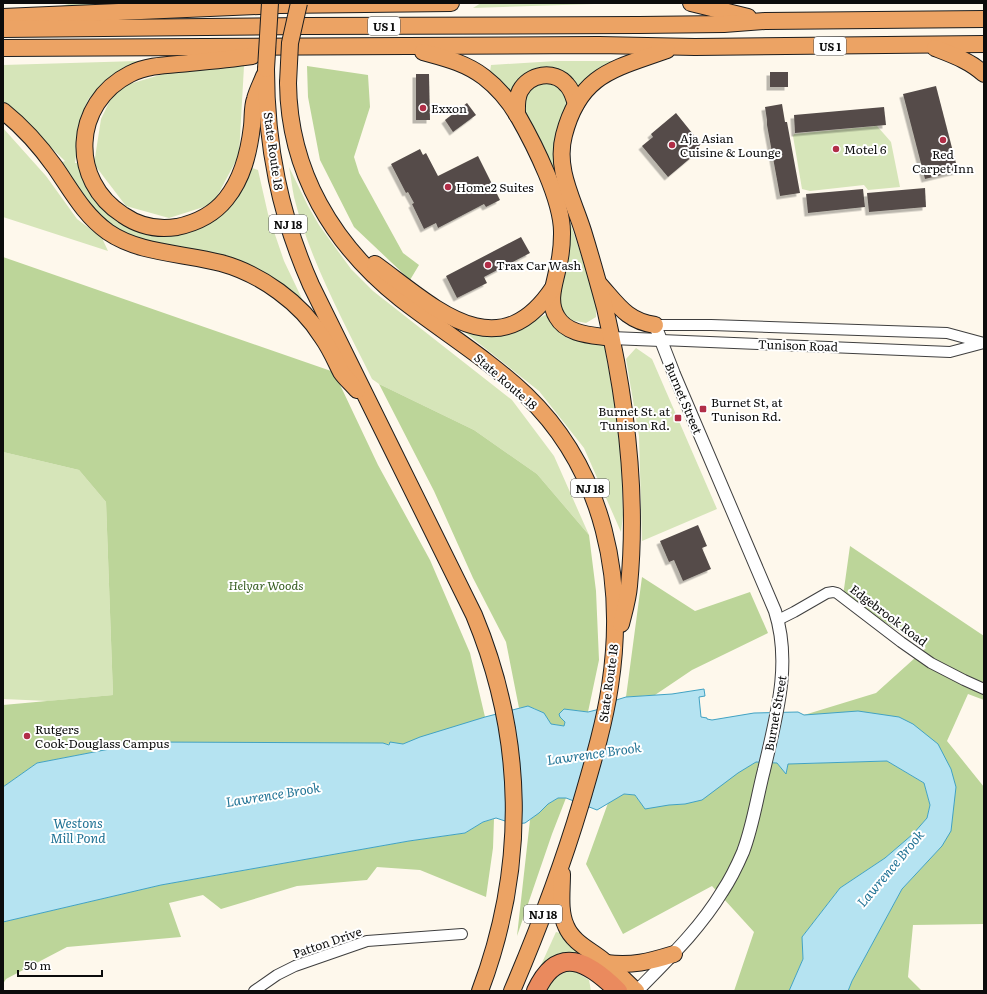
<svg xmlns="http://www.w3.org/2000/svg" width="987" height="994" font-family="Literata,serif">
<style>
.green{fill:#d6e5b9}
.forest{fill:#bcd599}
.water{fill:#b5e3f1;stroke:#41a2c3}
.building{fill:#544c49;filter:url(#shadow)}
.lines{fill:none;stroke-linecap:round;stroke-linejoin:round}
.minor-casing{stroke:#3f3f3f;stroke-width:12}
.tertiary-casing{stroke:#3f3f3f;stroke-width:14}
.trunk-casing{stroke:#1d1d1d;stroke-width:18}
.motorway-casing{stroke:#1d1d1d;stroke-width:20}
.minor{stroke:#fff;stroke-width:10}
.tertiary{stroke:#fff;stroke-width:12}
.trunk{stroke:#eca364;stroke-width:16}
.motorway{stroke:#ea8a5e;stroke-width:18}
.trunk-bridge-casing{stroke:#1d1d1d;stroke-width:18;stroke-linecap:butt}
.trunk-bridge{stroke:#eca364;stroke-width:16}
.poi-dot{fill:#b12e47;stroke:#fff;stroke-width:1.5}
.labels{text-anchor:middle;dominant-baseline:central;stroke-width:4;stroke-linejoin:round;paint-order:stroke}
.shield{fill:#fff;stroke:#555;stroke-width:1}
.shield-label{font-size:11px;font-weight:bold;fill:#0c0c0c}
.poi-label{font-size:12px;fill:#0c0c0c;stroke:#fff;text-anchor:start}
.street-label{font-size:12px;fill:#0c0c0c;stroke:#fff}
.park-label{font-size:12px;font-style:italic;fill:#375e21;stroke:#fff}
.water-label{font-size:13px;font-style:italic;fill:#1f7294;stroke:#fff}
</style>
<defs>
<filter id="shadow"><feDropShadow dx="-3.5" dy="3.5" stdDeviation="0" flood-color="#0004"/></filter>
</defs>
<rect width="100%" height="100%" fill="#fef8ec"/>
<g class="green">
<path d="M72 3H170L54 8Z"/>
<path d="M481 3H626L473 8Z"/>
<path d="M138 61 89 98 81 116 75 163H79L83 178 89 190 103 209 111 216 129 227 178 233 245 182 252 168 258 170 268 214 284 261 305 305 212 253 134 238 119 231 95 214 60 163 65 161 3 101V65Z"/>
<path d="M556 61H618L578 90 559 71 512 96 490 72 491 65Z"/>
<path d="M244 66 239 155 213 204 169 218 126 206 94 164 101 119 116 88 170 72Z"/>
<path d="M542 83C557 84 567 89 566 107L554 159 556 178 554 177 522 106 528 90Z"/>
<path d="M877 126 891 142 900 187 868 190 864 185 810 191 802 189 793 136 794 134Z"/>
<path d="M3 128 46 176 77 219 102 238 108 251 3 217Z"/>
<path d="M289 167 308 206 319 225 351 269 373 291 512 400 554 456 589 535 537 474 474 430 379 384 372 379C343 320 310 261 294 197 292 187 291 177 289 167Z"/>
<path d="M569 219 596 300V317L586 323 570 320 559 307Z"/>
<path d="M547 314 567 338 604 344 620 433 623 515 621 532 584 448 539 391 452 322 502 336Z"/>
<path d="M636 348 652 359 717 509 642 541 639 436 626 359Z"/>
<path d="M3 452 79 470 106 502 113 695 48 701 3 699Z"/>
<path d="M556 932 561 933 581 953H560L541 965Z"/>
<path d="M571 969 589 980 591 991H545L552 980Z"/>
</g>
<g class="forest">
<path d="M307 66 368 75 370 107 354 157 359 173 403 253 419 265 410 280 354 227 320 160 308 97Z"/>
<path d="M3 257 334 372 378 465 430 560 470 653 485 717 403 744 146 742 37 763 3 787V705L113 695 106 502 79 470 3 452Z"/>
<path d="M379 384 474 430 537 474 589 535 596 591 599 660 588 712 573 710 560 717 565 722 564 726 551 724C542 711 535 705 519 708L506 642 473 578 434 491Z"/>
<path d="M850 546 984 636V700L968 694 947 741 984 787V924L913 925 908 977 922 991H848L852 981 902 889 942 846 956 787 804 715 876 693 926 648 843 596Z"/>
<path d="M642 577 695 611 750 592 768 633 692 670 655 695 626 697Z"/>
<path d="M887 761 924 783 930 805 927 818 913 834 885 858 840 888 802 937 803 959 789 991H734L754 932 712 886 623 934 586 864 608 803 624 794 635 795 640 802 669 805 685 804 756 762 777 763 786 773 788 764Z"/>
<path d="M558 798H566L552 834 517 936 530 820 548 804Z"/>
<path d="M494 819 493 848 486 897 420 870 377 867 367 880 297 886 221 909 203 895 169 903 181 937 67 947 6 979 3 984V922L161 885 409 841 465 833 483 822Z"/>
</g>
<path class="water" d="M704 689 705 696 699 697 701 717 707 718V719L712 720 754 713 798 712 804 715 858 711 899 717 913 724 938 744 951 769 956 787 951 831 942 846 902 889 852 981 848 991H789L803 959 802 937 840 888 885 858 913 834 927 818 930 805 924 783 887 761 788 764 786 774 777 763 756 762 738 773 702 800 685 804 669 805 645 809 635 795 624 794 597 810 566 798H558L548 804 539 813 525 823 514 824 496 818 483 822 465 833 409 841 161 885 3 922V787L37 763 146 742 383 743 389 745 390 742 403 744 420 737 485 717 528 706 544 713 551 724 564 726 565 722 560 717 559 714 564 709 588 712 596 710 613 701 626 697 672 694Z"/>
<g class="building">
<rect x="770" y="72" width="18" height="15"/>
<path d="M416 74H429L430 120H416Z"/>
<path d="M936 86 958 171 925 179 903 94Z"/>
<path d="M467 103 476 115 453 132 445 120Z"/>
<path d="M782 104 785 122H787L800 193 780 196 767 125V120L765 107Z"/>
<path d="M884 107 886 125 795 133 794 115Z"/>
<path d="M676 113 701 144 698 147 700 150 668 177 642 146 653 137 651 134Z"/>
<path d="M420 149 423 155 426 153 438 176 478 156 500 200 486 207 484 204 438 228 436 223 424 229 412 204 414 203 408 192 406 193 391 164Z"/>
<path d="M925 188 926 207 869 212 867 193Z"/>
<path d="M863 189 865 207 808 213 806 194Z"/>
<path d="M521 237 530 253 484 277 487 283 457 298 446 276Z"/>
<path d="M698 525 707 546 702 548 711 569 683 581 674 560 669 562 660 541Z"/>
</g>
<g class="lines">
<g class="minor-casing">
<g id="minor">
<path d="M655 325H711L947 333 984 343"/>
<path d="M661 340 950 352 984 343"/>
<path d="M778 620 794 612 827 593 833 592 837 593 901 642 931 663 964 680 984 689"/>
<path d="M254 991 277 975 295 966 367 941 462 934"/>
</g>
</g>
<g class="tertiary-casing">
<g id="tertiary">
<path d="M611 338 661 340"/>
<path d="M637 991C667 960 699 930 722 892 730 880 737 866 743 852 753 826 757 797 764 770 776 717 792 664 775 611L674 374 655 325"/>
</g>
</g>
<g class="trunk-casing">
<g id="trunk">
<path d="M691 3 748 17"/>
<path d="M3 17 280 5 451 3"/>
<path d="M3 29 305 26 639 25 724 24 765 21 984 19"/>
<path d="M3 48 599 45 695 47 984 44"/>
<path d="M935 48C953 55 970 61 984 74"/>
<path d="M423 52C445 58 466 63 484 77 497 87 509 101 518 116 534 144 563 201 562 234 562 245 561 256 558 267 555 283 547 301 557 317 567 335 593 335 611 338"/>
<path d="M252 56C231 59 210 61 189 63 169 65 148 65 130 74 72 103 69 181 123 215 139 226 158 230 177 227 196 223 214 214 226 199 243 178 249 152 252 126 253 117 252 107 255 99 257 91 261 84 264 76"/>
<path d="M266 69C266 146 280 215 311 285L474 615C525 738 527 866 480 991"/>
<path d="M288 83C289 172 333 245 401 299 442 331 488 359 526 395 605 471 626 581 610 686 604 726 592 765 581 803 562 867 538 930 512 991"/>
<path d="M3 111C23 127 40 146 55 167 71 190 84 215 108 232 140 254 184 253 221 263 261 274 301 303 322 337 330 348 335 360 341 372 345 378 352 384 357 390"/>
<path d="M517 115C517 107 516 99 520 91 529 74 554 69 567 85 572 90 574 98 576 104"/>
<path d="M375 264C432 305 497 372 553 288"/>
<path d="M600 285C618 305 627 321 655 325"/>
<path d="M621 624C624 612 628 599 629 586 638 493 626 399 605 308 598 282 591 257 583 231 573 199 555 169 564 135 580 73 615 69 667 50"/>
<path d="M562 874C562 891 559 911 566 926 573 943 591 950 604 961 615 970 625 981 636 991"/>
<path d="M606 963C633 966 648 962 674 954"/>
</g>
</g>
<g class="motorway-casing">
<path id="motorway" d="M536 991C558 943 589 962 618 991"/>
</g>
<use href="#minor" class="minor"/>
<use href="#tertiary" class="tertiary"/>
<use href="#trunk" class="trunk"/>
<use href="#motorway" class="motorway"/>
<g class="trunk-bridge-casing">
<g id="trunk-bridge">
<path d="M266 69 270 3"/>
<path d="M288 83 290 43 299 3"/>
</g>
</g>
<use href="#trunk-bridge" class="trunk-bridge"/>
</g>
<g class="poi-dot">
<circle cx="423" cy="108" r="4"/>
<circle cx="943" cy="140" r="4"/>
<circle cx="672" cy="145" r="4"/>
<circle cx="836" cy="149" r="4"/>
<circle cx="448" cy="187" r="4"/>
<circle cx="488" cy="265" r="4"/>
<rect x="699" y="405" width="8" height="8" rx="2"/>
<rect x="674" y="414" width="8" height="8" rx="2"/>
<circle cx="27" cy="736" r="4"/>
</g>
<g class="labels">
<g class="shield">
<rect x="368" y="17" width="32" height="18" rx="3"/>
<rect x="814" y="37" width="32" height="18" rx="3"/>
<rect x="269" y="215" width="38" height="18" rx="3"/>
<rect x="571" y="479" width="38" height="18" rx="3"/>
<rect x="524" y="905" width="38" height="18" rx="3"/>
</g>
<g class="shield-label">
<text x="384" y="26">US 1</text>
<text x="830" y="46">US 1</text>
<text x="288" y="224">NJ 18</text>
<text x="590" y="488">NJ 18</text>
<text x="543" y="914">NJ 18</text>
</g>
<g class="poi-label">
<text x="431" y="108">Exxon</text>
<text x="680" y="138">Aja Asian<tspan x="680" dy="14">Cuisine &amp; Lounge</tspan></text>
<text x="844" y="149">Motel 6</text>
<text x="943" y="154" text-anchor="middle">Red<tspan x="943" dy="14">Carpet Inn</tspan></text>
<text x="456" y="187">Home2 Suites</text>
<text x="496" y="265">Trax Car Wash</text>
<text x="711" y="402">Burnet St, at<tspan x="711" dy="14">Tunison Rd.</tspan></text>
<text x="670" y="411" text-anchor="end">Burnet St. at<tspan x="670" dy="14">Tunison Rd.</tspan></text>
<text x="35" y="729">Rutgers<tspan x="35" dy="14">Cook-Douglass Campus</tspan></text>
</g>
<g class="street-label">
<text transform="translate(274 151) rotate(82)">State Route 18</text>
<text transform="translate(798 345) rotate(2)">Tunison Road</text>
<text transform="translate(506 381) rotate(41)">State Route 18</text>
<text transform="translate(684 398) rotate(67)">Burnet Street</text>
<text transform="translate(889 615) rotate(37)">Edgebrook Road</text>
<text transform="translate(608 683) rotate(-82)">State Route 18</text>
<text transform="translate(775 713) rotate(-80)">Burnet Street</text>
<text transform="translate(327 942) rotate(-19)">Patton Drive</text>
</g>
<g class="park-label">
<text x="266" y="585">Helyar Woods</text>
</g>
<g class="water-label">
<text transform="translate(594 753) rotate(-8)">Lawrence Brook</text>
<text transform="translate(273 794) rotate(-9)">Lawrence Brook</text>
<text x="78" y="822">Westons<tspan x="78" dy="15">Mill Pond</tspan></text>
<text transform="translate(890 868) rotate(-50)">Lawrence Brook</text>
</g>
</g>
<rect width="987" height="994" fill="none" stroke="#0c0c0c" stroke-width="8"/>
<path d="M18 970v6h84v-6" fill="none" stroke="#0c0c0c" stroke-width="2"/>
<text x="24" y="970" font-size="12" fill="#0c0c0c" stroke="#ffffff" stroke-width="3" paint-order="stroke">50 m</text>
</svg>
